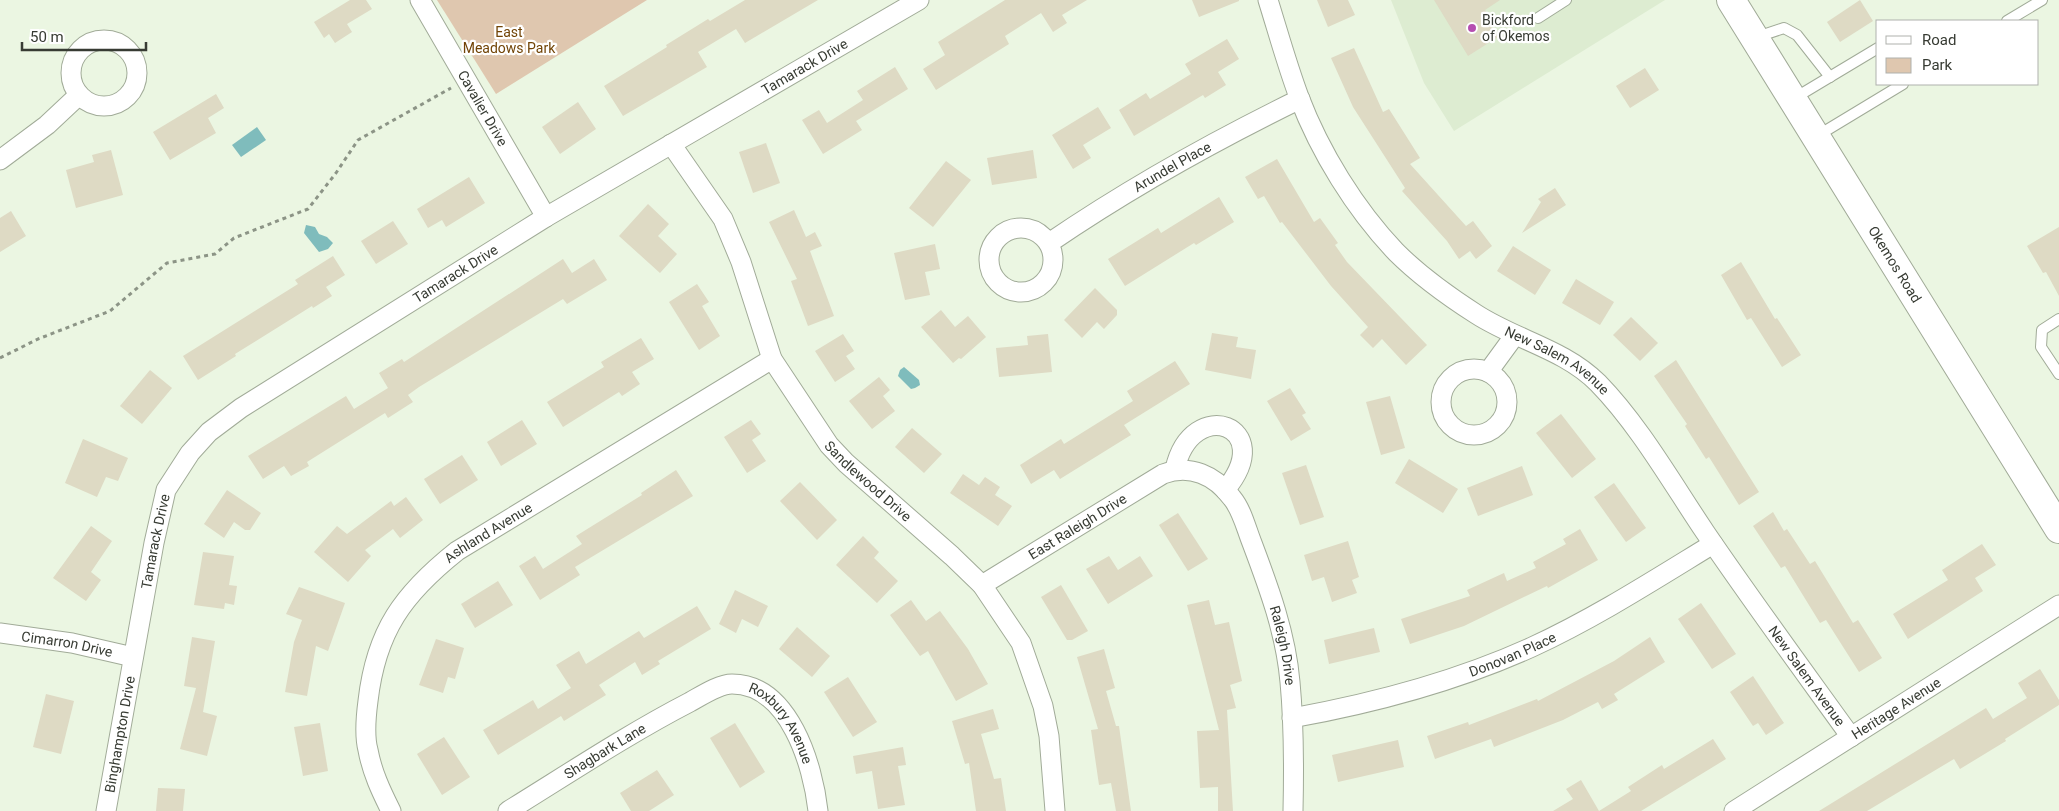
<svg xmlns="http://www.w3.org/2000/svg" width="2059" height="811" font-family="Roboto,sans-serif">
<style>
.built{fill:#ddecd1}
.green{fill:#dfc7af}
.water{fill:#7fbcbc}
.building{fill:#dedac4}
.lines{fill:none;stroke-linecap:round;stroke-linejoin:round}
.lane-casing{stroke:#a1ab98;stroke-width:12}
.street-casing{stroke:#a1ab98;stroke-width:21}
.secondary-casing{stroke:#a1ab98;stroke-width:30}
.path{stroke:#8c9486;stroke-width:3;stroke-dasharray:4 4;stroke-linecap:butt}
.lane{stroke:#fff;stroke-width:10}
.street{stroke:#fff;stroke-width:19}
.secondary{stroke:#fff;stroke-width:28}
.poi-dot{fill:#b54eb1;stroke:#fff;stroke-width:2}
.labels{text-anchor:middle;dominant-baseline:central;stroke-width:4.5;stroke-linejoin:round;paint-order:stroke}
.poi-label{font-size:14px;fill:#373b33;stroke:#fff;text-anchor:start}
.park-label{font-size:14px;fill:#714406;stroke:#fff}
.street-label{font-size:14px;fill:#373b33;stroke:#fff}
</style>
<rect width="100%" height="100%" fill="#ebf6e2"/>
<path class="built" d="M1391 0H1665L1454 131 1424 83Z"/>
<path class="green" d="M437 0H647L496 94Z"/>
<g class="water">
<path d="M257 127 266 140 241 157 232 145Z"/>
<path d="M306 225 315 227 319 234 327 237 333 243 328 249 319 252 304 233Z"/>
<path d="M904 367 919 380 920 385 915 388 911 389 898 376 900 370Z"/>
</g>
<g class="building">
<path d="M350 0H366L372 9 347 24 352 32 335 43 329 34 324 38 314 22Z"/>
<path d="M745 0H818L745 43 736 29 698 52 707 67 623 116 604 86 667 47 666 45 708 19 710 21Z"/>
<path d="M1005 0H1087L1062 15 1067 23 1053 32 1041 13 1005 36 1009 44 936 90 923 69 945 55 938 42Z"/>
<path d="M1192 0H1239V1L1199 17Z"/>
<path d="M1317 0H1348L1355 15 1328 27Z"/>
<path d="M1434 0H1500L1485 10 1490 17 1487 19 1498 37 1468 56Z"/>
<path d="M1860 0 1873 21 1840 42 1827 22Z"/>
<path d="M1227 39 1239 59 1218 72 1226 85 1205 98 1203 95 1134 136 1119 110 1146 93 1150 99 1191 74 1185 64Z"/>
<path d="M1354 48 1383 112 1389 109 1420 158 1410 164 1466 226 1473 221 1492 246 1476 259 1470 251 1459 259 1447 241 1402 191 1405 188 1353 107 1331 58Z"/>
<path d="M895 67 908 89 856 121 862 130 823 154 802 120 819 110 827 123 863 100 857 91Z"/>
<path d="M1645 68 1659 90 1630 108 1616 86Z"/>
<path d="M216 94 224 108 208 118 216 133 170 160 153 132Z"/>
<path d="M578 102 596 129 560 154 542 127Z"/>
<path d="M1098 107 1111 128 1083 145 1091 158 1073 169 1052 135Z"/>
<path d="M766 143 780 183 753 193 739 152Z"/>
<path d="M111 150 123 195 76 208 66 170 94 162 92 155Z"/>
<path d="M1033 150 1037 178 992 185 987 158Z"/>
<path d="M1277 159 1314 222 1320 218 1338 243 1335 245 1347 262 1427 345 1406 365 1382 339 1373 348 1360 335 1368 327 1331 286 1282 222 1280 223 1264 196 1258 199 1245 177Z"/>
<path d="M946 161 971 180 933 227 909 208Z"/>
<path d="M469 177 485 203 446 227 442 220 428 228 417 209Z"/>
<path d="M1555 188 1566 205 1522 233 1541 202 1538 199Z"/>
<path d="M1219 197 1234 222 1196 245 1194 243 1125 286 1108 259 1158 228 1161 233Z"/>
<path d="M648 204 669 224 658 236 677 254 660 273 619 236Z"/>
<path d="M794 210 806 237 815 232 822 246 810 251 834 316 808 326 791 281 797 279 769 222Z"/>
<path d="M11 211 26 236 0 252V218Z"/>
<path d="M393 221 408 244 376 264 361 241Z"/>
<path d="M2059 227V296L2046 272 2043 273 2027 246Z"/>
<path d="M935 244 940 269 925 272 930 295 905 300 894 253Z"/>
<path d="M1513 246 1551 270 1535 295 1497 271Z"/>
<path d="M333 256 345 275 326 287 332 296 313 308 312 306 235 354 236 356 198 380 183 356 298 284 295 280Z"/>
<path d="M563 259 572 273 594 259 607 280 567 304 563 299 419 387 408 395 413 402 388 418 385 413 307 462 309 466 291 476 284 466 263 479 248 456 346 396 354 409 388 388 379 373 402 359 404 362Z"/>
<path d="M1741 262 1775 319 1777 318 1801 355 1782 367 1751 318 1747 320 1721 275Z"/>
<path d="M1576 279 1614 302 1600 325 1562 303Z"/>
<path d="M697 284 709 302 702 306 720 336 699 350 669 302Z"/>
<path d="M1095 288 1117 310V315L1104 329 1097 322 1082 338 1064 320Z"/>
<path d="M941 310 955 327 968 316 986 337 961 359 959 358 953 363 921 327Z"/>
<path d="M1631 317 1658 343 1640 361 1613 335Z"/>
<path d="M1212 333 1238 337 1236 347 1256 350 1251 379 1205 370Z"/>
<path d="M843 334 854 351 846 356 855 369 835 382 815 351Z"/>
<path d="M1048 334 1052 372 999 377 996 348 1028 345 1027 336Z"/>
<path d="M641 338 654 359 632 372 640 384 622 396 619 392 563 427 547 402 604 367 601 362Z"/>
<path d="M1676 360 1759 492 1739 505 1709 457 1706 459 1685 426 1687 424 1654 376Z"/>
<path d="M1175 361 1190 384 1124 425 1131 435 1060 479 1054 470 1031 484 1020 465 1061 439 1064 444 1133 401 1127 391Z"/>
<path d="M150 370 172 388 142 424 120 406Z"/>
<path d="M879 377 890 390 883 396 895 411 872 429 849 401Z"/>
<path d="M1290 388 1306 413 1302 415 1311 429 1291 441 1267 401Z"/>
<path d="M1390 396 1405 448 1381 455 1366 402Z"/>
<path d="M1561 414 1596 459 1572 478 1536 433Z"/>
<path d="M522 420 537 444 501 466 487 442Z"/>
<path d="M751 420 761 434 752 440 766 461 747 473 724 437Z"/>
<path d="M912 428 942 454 924 473 895 447Z"/>
<path d="M83 439 128 458 118 481 106 477 97 497 65 483Z"/>
<path d="M462 455 478 480 440 504 424 479Z"/>
<path d="M1409 459 1458 489 1443 513 1395 483Z"/>
<path d="M1306 465 1324 517 1300 525 1282 473Z"/>
<path d="M1522 466 1533 495 1478 516 1467 488Z"/>
<path d="M676 470 693 496 575 567 580 575 540 600 519 566 535 556 543 569 582 544 576 536 642 495 641 493Z"/>
<path d="M963 474 979 485 985 477 1000 487 995 495 1012 506 998 526 950 493Z"/>
<path d="M800 482 837 520 817 540 780 501Z"/>
<path d="M1614 483 1646 528 1626 542 1594 497Z"/>
<path d="M227 490 261 513 250 530H245L234 522 224 538 204 524Z"/>
<path d="M406 497 423 520 400 538 393 529 365 550 371 556 348 582 314 552 337 526 347 534 391 501 394 506Z"/>
<path d="M1773 512 1784 531 1787 529 1810 564 1815 561 1853 623 1858 620 1882 658 1859 672 1826 620 1820 623 1785 566 1781 568 1753 526Z"/>
<path d="M1178 513 1208 559 1188 571 1159 525Z"/>
<path d="M91 526 112 541 91 572 101 580 86 601 53 578Z"/>
<path d="M1580 529 1598 560 1548 588 1547 586 1464 626 1410 644 1401 619 1470 596 1467 590 1504 573 1507 581 1536 568 1533 562 1566 544 1563 539Z"/>
<path d="M863 536 879 552 874 558 898 581 877 603 836 565Z"/>
<path d="M1348 541 1359 577 1352 580 1357 593 1332 602 1324 577 1312 581 1304 555Z"/>
<path d="M1982 544 1996 565 1975 578 1983 591 1908 639 1893 614 1948 580 1942 570Z"/>
<path d="M203 552 234 556 229 585 237 586 234 605 225 603 224 609 194 605Z"/>
<path d="M1109 556 1118 570 1140 556 1153 576 1108 604 1086 569Z"/>
<path d="M498 581 513 605 475 628 461 604Z"/>
<path d="M1061 585 1088 631 1072 640H1067L1041 597Z"/>
<path d="M299 587 345 603 328 651 316 646 307 696 285 692 294 642 302 620 286 614Z"/>
<path d="M735 590 768 606 758 627 742 619 736 633 719 624Z"/>
<path d="M911 600 926 621 940 611 968 649 988 684 956 701 928 651 920 656 890 615Z"/>
<path d="M1209 600 1215 625 1229 622 1242 681 1230 685 1236 708 1227 710 1233 811H1218V787L1200 788 1197 731 1219 730 1187 605Z"/>
<path d="M1701 603 1736 654 1712 669 1678 619Z"/>
<path d="M697 606 711 629 658 661 660 664 642 675 635 662 599 685 606 695 564 721 561 716 498 755 483 730 533 700 538 709 571 688 556 665 579 651 586 664 639 631 644 638Z"/>
<path d="M797 627 830 656 812 677 779 649Z"/>
<path d="M1374 628 1380 652 1329 664 1324 640Z"/>
<path d="M192 637 215 641 203 712 217 716 207 756 180 749 196 688 184 686Z"/>
<path d="M1650 637 1665 662 1614 694 1618 700 1602 709 1598 702 1563 720 1494 747 1491 739 1435 759 1427 736 1468 722 1469 725 1537 699 1538 701 1614 661Z"/>
<path d="M436 639 464 648 455 679 448 677 443 693 419 685Z"/>
<path d="M1104 649 1115 688 1106 691 1116 726H1119L1131 811H1116L1111 783 1099 785 1091 730 1098 729 1077 657Z"/>
<path d="M2040 669 2059 700V705L2005 739 2006 741 1960 769 1954 759 1867 811H1819L1986 708 1993 719 2027 698 2018 683Z"/>
<path d="M1753 676 1784 723 1766 735 1758 723 1753 726 1730 692Z"/>
<path d="M848 677 877 722 853 737 824 692Z"/>
<path d="M46 694 74 701 61 754 33 747Z"/>
<path d="M993 709 999 729 981 734 994 779 1001 778 1006 811H976L969 763 965 764 952 721Z"/>
<path d="M320 723 328 771 303 776 294 727Z"/>
<path d="M735 723 765 772 740 788 710 738Z"/>
<path d="M444 737 470 777 442 795 417 754Z"/>
<path d="M1713 739 1726 759 1641 811H1553L1573 799 1566 789 1581 780 1599 811 1631 791 1628 787 1662 765 1664 769Z"/>
<path d="M1398 740 1404 767 1338 782 1332 755Z"/>
<path d="M903 747 906 765 898 766 905 805 878 809 872 771 856 774 853 756Z"/>
<path d="M657 770 674 795 649 811H631L620 793Z"/>
<path d="M158 788 185 789 183 811H156Z"/>
</g>
<g class="lines">
<g class="lane-casing">
<g id="lane">
<path d="M1538 18 1566 0"/>
<path d="M2007 21 2042 0"/>
<path d="M1757 37 1784 28 1797 35 1830 77"/>
<path d="M1793 99 1878 48"/>
<path d="M1817 136 1903 84"/>
<path d="M2059 319 2042 330 2041 347 2059 374"/>
</g>
</g>
<g class="street-casing">
<g id="street">
<path id="s1" d="M420 0 546 217"/>
<path id="s2" d="M1268 0C1278 32 1287 65 1299 97 1320 152 1355 209 1396 252 1420 276 1448 296 1476 314 1516 340 1564 349 1598 383 1639 425 1672 483 1705 532 1752 601 1802 669 1851 737"/>
<circle cx="104" cy="73" r="33"/>
<path id="s3" d="M671 144 723 219 741 262 772 359 829 445 846 463 952 556 982 585 1021 643 1043 706 1049 736 1055 811"/>
<path d="M0 160 47 125 79 95"/>
<circle cx="1021" cy="260" r="32"/>
<path id="s4" d="M1049 243C1128 189 1214 141 1300 99"/>
<circle cx="1474" cy="402" r="33"/>
<path d="M1488 372 1515 335"/>
<path d="M1175 469C1192 394 1279 426 1225 490"/>
<path id="s5" d="M982 585 1163 474C1190 464 1215 475 1232 498 1242 510 1246 528 1252 543 1269 588 1286 634 1290 682 1294 725 1294 768 1293 811"/>
<path id="s6" d="M0 633 72 643 133 657"/>
<path id="s7" d="M1292 718C1375 703 1455 682 1532 647 1595 618 1654 580 1713 544"/>
<path id="s8" d="M106 811 154 543 166 490 190 453 209 432 241 408 546 217 919 0"/>
<path id="s9" d="M391 811C381 791 372 772 368 750 364 735 366 716 368 701 376 631 403 594 457 551L772 359"/>
<path id="s10" d="M508 811C568 774 628 734 690 702 701 696 719 684 732 684 789 684 813 765 818 811"/>
<path id="s11" d="M1734 811 2059 605"/>
</g>
</g>
<g class="secondary-casing">
<g id="secondary">
<path id="s12" d="M1731 0 2059 529"/>
</g>
</g>
<path class="path" d="M0 358 38 339 110 311 167 263 215 254 234 238 308 209 336 173 358 140 451 88"/>
<use href="#lane" class="lane"/>
<use href="#street" class="street"/>
<use href="#secondary" class="secondary"/>
</g>
<circle class="poi-dot" cx="1472" cy="28" r="5"/>
<g class="labels">
<g class="poi-label">
<text x="1482" y="20">Bickford<tspan x="1482" dy="16">of Okemos</tspan></text>
</g>
<g class="park-label">
<text x="509" y="32">East<tspan x="509" dy="16">Meadows Park</tspan></text>
</g>
<g class="street-label">
<text stroke="none"><textPath href="#s8" startOffset="1098">Tamarack Drive</textPath></text>
<text stroke="none"><textPath href="#s1" startOffset="125">Cavalier Drive</textPath></text>
<text stroke="none"><textPath href="#s4" startOffset="145">Arundel Place</textPath></text>
<text stroke="none"><textPath href="#s12" startOffset="311">Okemos Road</textPath></text>
<text stroke="none"><textPath href="#s8" startOffset="692">Tamarack Drive</textPath></text>
<text stroke="none"><textPath href="#s2" startOffset="481">New Salem Avenue</textPath></text>
<text stroke="none"><textPath href="#s3" startOffset="396">Sandlewood Drive</textPath></text>
<text stroke="none"><textPath href="#s5" startOffset="112">East Raleigh Drive</textPath></text>
<text stroke="none"><textPath href="#s9" startOffset="331">Ashland Avenue</textPath></text>
<text stroke="none"><textPath href="#s8" startOffset="274">Tamarack Drive</textPath></text>
<text stroke="none"><textPath href="#s6" startOffset="68">Cimarron Drive</textPath></text>
<text stroke="none"><textPath href="#s5" startOffset="448">Raleigh Drive</textPath></text>
<text stroke="none"><textPath href="#s7" startOffset="230">Donovan Place</textPath></text>
<text stroke="none"><textPath href="#s2" startOffset="888">New Salem Avenue</textPath></text>
<text stroke="none"><textPath href="#s11" startOffset="192">Heritage Avenue</textPath></text>
<text stroke="none"><textPath href="#s10" startOffset="326">Roxbury Avenue</textPath></text>
<text stroke="none"><textPath href="#s8" startOffset="78">Binghampton Drive</textPath></text>
<text stroke="none"><textPath href="#s10" startOffset="114">Shagbark Lane</textPath></text>
</g>
</g>
<rect x="1876" y="20" width="162" height="65" fill="#ffffff" stroke="#afb1ad"/>
<rect x="1886" y="36" width="25" height="8" fill="#ffffff" stroke="#afb1ad"/>
<text x="1922" y="45" font-size="15" fill="#373b33">Road</text>
<rect x="1886" y="58" width="25" height="15" fill="#dfc7af" stroke="#afb1ad"/>
<text x="1922" y="70" font-size="15" fill="#373b33">Park</text>
<path d="M22 42v8h124v-8" fill="none" stroke="#373b33" stroke-width="2.5"/>
<text x="30" y="42" font-size="15" fill="#373b33" stroke="#ffffff" stroke-width="4" paint-order="stroke">50 m</text>
</svg>
